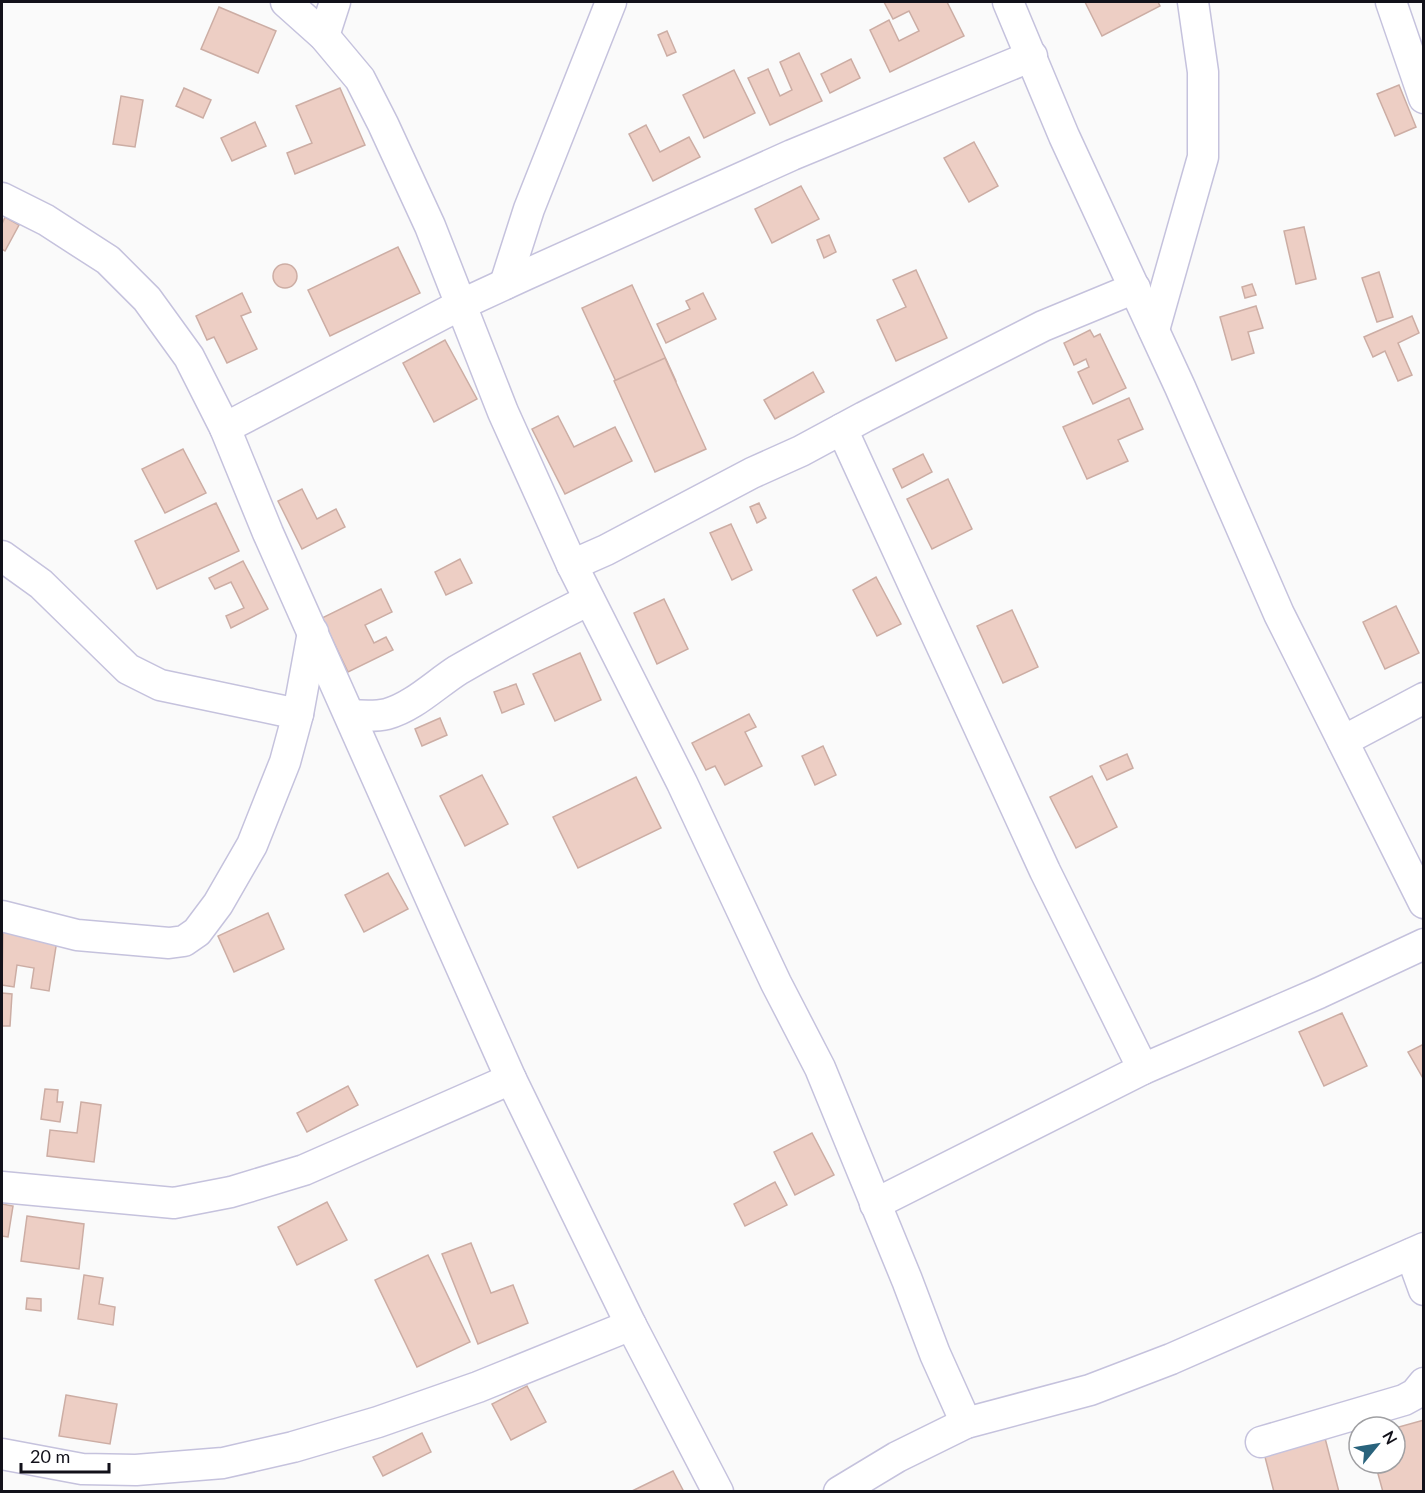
<svg xmlns="http://www.w3.org/2000/svg" width="1425" height="1493" font-family="Lato,sans-serif">
<style>
.building{fill:#edcec4;stroke:#ccada4;stroke-width:1.5}
.lines{fill:none;stroke-linecap:round;stroke-linejoin:round}
.minor-casing{stroke:#c5c2dd;stroke-width:33}
.minor{stroke:#fff;stroke-width:30}
</style>
<rect width="100%" height="100%" fill="#fafafa"/>
<g class="building">
<path d="M884 2H947L964 36 890 72 870 30 889 20 899 41 919 31 909 11 893 19Z"/>
<path d="M1085 2H1158L1160 6 1102 36Z"/>
<path d="M219 7 276 31 258 73 201 49Z"/>
<path d="M667 31 676 52 667 56 658 35Z"/>
<path d="M799 53 822 101 770 125 748 78 768 69 780 96 792 90 780 62Z"/>
<path d="M851 59 860 78 830 93 821 74Z"/>
<path d="M734 70 755 113 704 138 683 95Z"/>
<path d="M1399 85 1416 127 1395 136 1377 94Z"/>
<path d="M184 88 211 100 203 118 176 106Z"/>
<path d="M340 88 365 145 295 174 287 153 312 143 296 106Z"/>
<path d="M121 96 143 100 135 147 113 144Z"/>
<path d="M255 122 266 146 232 161 221 138Z"/>
<path d="M646 125 660 152 689 137 700 157 653 181 629 134Z"/>
<path d="M974 142 998 186 969 202 944 158Z"/>
<path d="M801 186 819 219 772 243 755 209Z"/>
<path d="M5 217 19 225 5 251 2 249V224Z"/>
<path d="M1304 227 1316 279 1296 284 1284 231Z"/>
<path d="M829 235 836 252 824 258 817 240Z"/>
<path d="M398 247 420 293 330 336 308 290Z"/>
<circle cx="285" cy="276" r="12"/>
<path d="M916 270 947 338 896 361 877 320 906 307 893 280Z"/>
<path d="M1379 272 1393 317 1377 322 1362 278Z"/>
<path d="M1252 284 1256 295 1245 298 1242 287Z"/>
<path d="M632 285 676 381 626 403 582 308Z"/>
<path d="M242 293 251 312 241 316 257 349 227 363 214 337 207 340 196 316Z"/>
<path d="M703 293 716 319 666 343 657 324 690 309 686 301Z"/>
<path d="M1256 306 1263 328 1248 332 1254 353 1232 360 1220 317Z"/>
<path d="M1412 316 1419 333 1398 343 1412 375 1398 381 1385 351 1373 357 1364 337Z"/>
<path d="M1090 330 1094 337 1100 334 1126 388 1093 404 1078 372 1089 367 1086 359 1074 365 1064 343Z"/>
<path d="M445 340 477 399 434 422 403 363Z"/>
<path d="M665 358 706 449 655 472 614 381Z"/>
<path d="M813 372 824 392 775 419 764 400Z"/>
<path d="M1129 398 1143 429 1118 440 1128 461 1087 479 1063 427Z"/>
<path d="M558 416 574 447 615 427 632 461 565 494 532 429Z"/>
<path d="M183 449 206 493 165 513 142 469Z"/>
<path d="M923 454 932 472 902 488 893 469Z"/>
<path d="M948 479 972 529 932 549 907 499Z"/>
<path d="M302 489 317 519 336 509 345 527 302 549 278 501Z"/>
<path d="M216 503 239 551 157 589 135 541Z"/>
<path d="M759 503 766 518 757 523 750 507Z"/>
<path d="M731 524 752 570 732 580 710 533Z"/>
<path d="M460 559 472 583 446 595 435 572Z"/>
<path d="M243 561 268 609 231 628 226 616 244 608 231 582 215 589 209 578Z"/>
<path d="M876 577 901 624 877 636 853 590Z"/>
<path d="M381 589 392 612 365 625 374 643 386 637 393 650 348 672 322 618Z"/>
<path d="M664 599 688 649 657 664 634 613Z"/>
<path d="M1396 606 1419 653 1385 669 1363 622Z"/>
<path d="M1012 610 1038 667 1003 683 977 626Z"/>
<path d="M580 653 601 700 555 721 533 674Z"/>
<path d="M516 684 524 704 502 713 494 692Z"/>
<path d="M749 714 756 727 745 732 762 766 725 785 715 766 706 770 692 743Z"/>
<path d="M440 718 447 735 422 746 415 729Z"/>
<path d="M823 746 836 775 815 785 802 756Z"/>
<path d="M1127 754 1133 768 1107 780 1100 766Z"/>
<path d="M482 775 508 824 465 846 440 796Z"/>
<path d="M1092 776 1117 827 1076 848 1050 797Z"/>
<path d="M636 777 661 828 578 868 553 817Z"/>
<path d="M388 873 408 909 364 932 345 895Z"/>
<path d="M268 913 284 949 234 972 218 936Z"/>
<path d="M3 931 57 940 49 991 31 988 34 968 17 965 14 987 2 985Z"/>
<path d="M2 993 12 994 10 1026H2Z"/>
<path d="M1342 1013 1367 1066 1324 1086 1299 1032Z"/>
<path d="M1424 1044V1080L1408 1052Z"/>
<path d="M348 1086 358 1105 307 1132 297 1113Z"/>
<path d="M45 1089 58 1090 57 1102H63L60 1122 41 1119Z"/>
<path d="M81 1102 101 1105 94 1162 47 1156 50 1130 77 1133Z"/>
<path d="M812 1133 834 1175 795 1195 774 1152Z"/>
<path d="M775 1182 787 1205 745 1226 734 1204Z"/>
<path d="M327 1202 347 1240 297 1265 278 1227Z"/>
<path d="M2 1204 13 1206 8 1237 2 1236Z"/>
<path d="M27 1216 84 1224 79 1269 21 1261Z"/>
<path d="M471 1243 491 1293 513 1285 528 1323 478 1344 442 1254Z"/>
<path d="M428 1255 470 1342 417 1367 375 1280Z"/>
<path d="M84 1275 103 1278 99 1304 115 1307 113 1325 78 1319Z"/>
<path d="M27 1298 41 1299V1311L26 1309Z"/>
<path d="M527 1386 546 1422 511 1440 492 1404Z"/>
<path d="M66 1395 117 1404 110 1444 59 1436Z"/>
<path d="M1424 1420V1492H1383L1375 1463H1395V1428Z"/>
<path d="M422 1433 431 1452 383 1476 373 1457Z"/>
<path d="M1325 1438 1339 1492H1274L1264 1453Z"/>
<path d="M673 1471 684 1492H630Z"/>
</g>
<g class="lines">
<g class="minor-casing">
<g id="minor">
<path d="M286 2 324 36 360 79 383 124 430 226 503 412 572 565 682 783 776 983 820 1068 907 1280 935 1354 966 1423"/>
<path d="M1008 2 1064 136 1180 387 1279 614 1424 903"/>
<path d="M1391 2 1424 98"/>
<path d="M324 36 335 2"/>
<path d="M2 198 46 220 108 260 147 299 189 357 225 428 268 533 511 1079 631 1325 718 1492"/>
<path d="M505 284 529 209 611 2"/>
<path d="M1154 330 1203 157V72L1193 2"/>
<path d="M225 428 460 305 525 275 792 155 1032 56"/>
<path d="M842 429 1045 871 1143 1069"/>
<path d="M2 556 41 584 128 669 160 685 298 714"/>
<path d="M572 565 606 550 752 473 801 451 864 417 1043 326 1135 288"/>
<path d="M350 715C362 716 375 717 387 714 413 707 436 684 458 670 501 645 545 622 589 600"/>
<path d="M1343 741 1424 698"/>
<path d="M2 916 77 935 169 943 184 941 197 932 218 904 252 845 285 762 298 714 313 632"/>
<path d="M2 1187 174 1203 231 1192 304 1170 511 1079"/>
<path d="M875 1204 1143 1069 1319 993 1424 944"/>
<path d="M1411 1254 1424 1290"/>
<path d="M1261 1442 1404 1400 1415 1394 1424 1383"/>
<path d="M2 1454 82 1469 136 1470 223 1463 293 1447 378 1422 478 1387 631 1325"/>
<path d="M839 1492 897 1457 966 1423 1090 1390 1171 1359 1424 1248"/>
</g>
</g>
<use href="#minor" class="minor"/>
</g>
<rect width="1425" height="1493" fill="none" stroke="#12111a" stroke-width="6"/>
<g transform="translate(1377 1445) rotate(60)"><circle r="28" fill="#ffffff" stroke="#a0a0a3" stroke-width="1.5"/>
<path d="M0-4.5L10 22L0 15L-10 22Z" fill="#29637c"/>
<text y="-9" font-size="16" font-weight="bold" text-anchor="middle" fill="#12111a">N</text>
</g>
<path d="M21 1463v9h88v-9" fill="none" stroke="#12111a" stroke-width="3"/>
<text x="30" y="1463" font-size="18" fill="#12111a" stroke="#ffffff" stroke-width="4.5" paint-order="stroke">20 m</text>
</svg>
